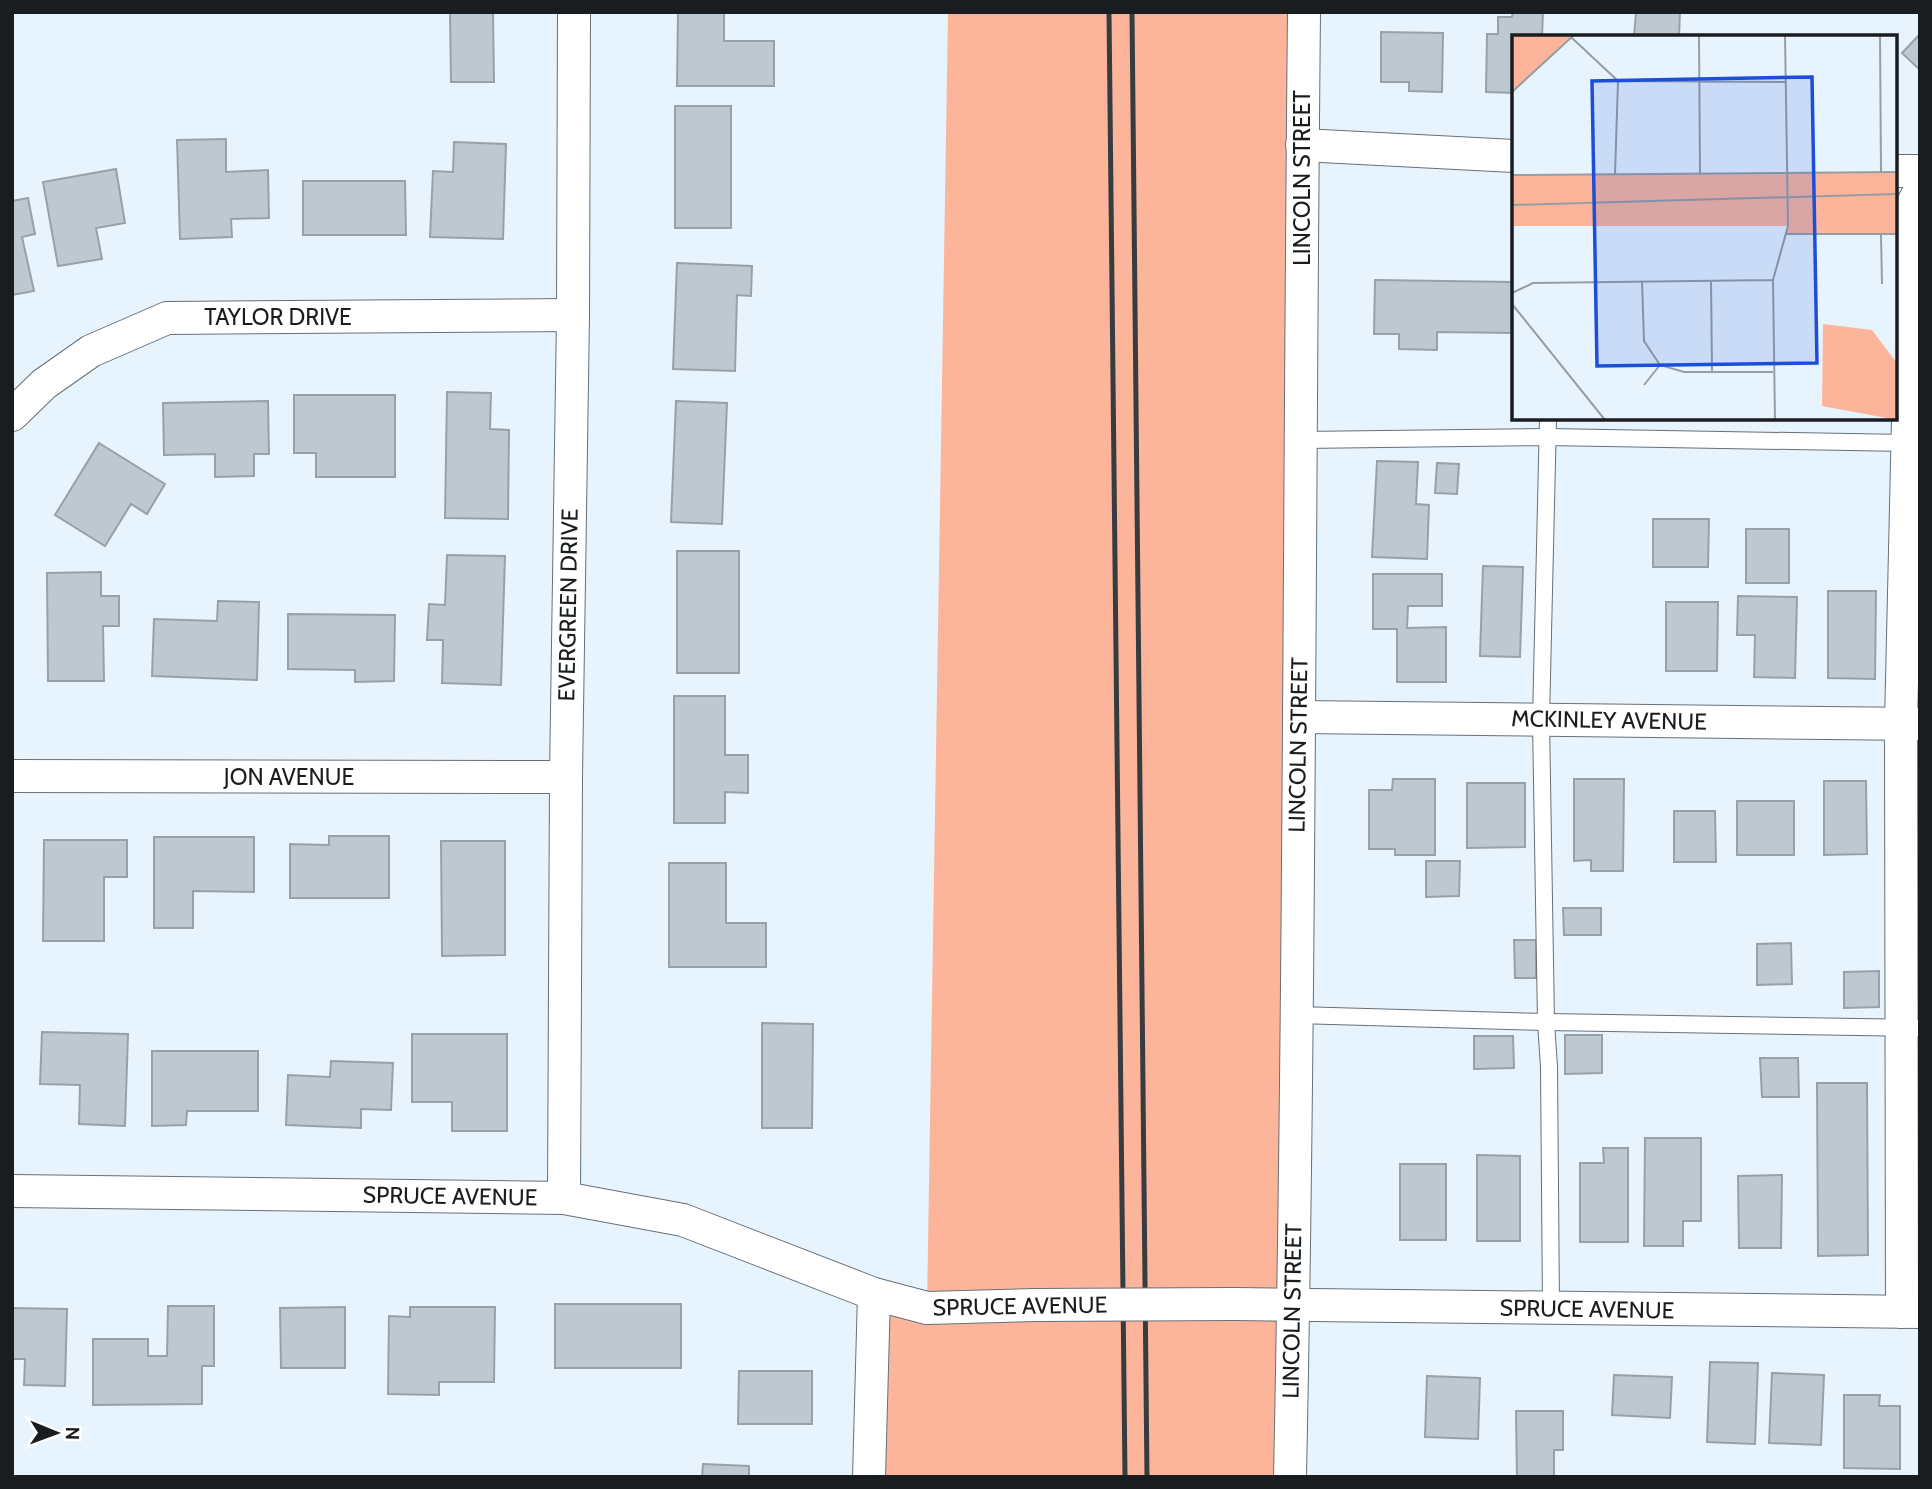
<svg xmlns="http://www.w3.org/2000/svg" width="1932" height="1489" font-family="Cabin,sans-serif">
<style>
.green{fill:#fcb59a}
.building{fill:#bdc8d1;stroke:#97a1aa;stroke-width:2}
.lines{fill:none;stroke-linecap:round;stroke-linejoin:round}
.service-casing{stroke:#667078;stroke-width:18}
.minor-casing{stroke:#667078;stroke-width:34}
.service{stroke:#fff;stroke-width:16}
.minor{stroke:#fff;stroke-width:32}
.rail{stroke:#363c3f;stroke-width:5}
.minor-bridge-casing{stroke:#667078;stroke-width:34;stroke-linecap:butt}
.minor-bridge{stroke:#fff;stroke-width:32}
.labels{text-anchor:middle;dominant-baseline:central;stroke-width:5;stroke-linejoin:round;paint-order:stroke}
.street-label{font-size:23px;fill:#191d20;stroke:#fff}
.inset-road{fill:none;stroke:#959ea5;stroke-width:2}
.view{fill:#1d4ed8;fill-opacity:0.15;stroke:#1d4ed8;stroke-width:3.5}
.inset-edge{fill:none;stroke:#191d20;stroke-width:3.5}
</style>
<rect width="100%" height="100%" fill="#e8f4fd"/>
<path class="green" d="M948 12H1304L1290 1477H869L874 1294 927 1307Z"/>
<g class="building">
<path d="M450 12H493L494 82H451Z"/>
<path d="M678 12H724V41H774V86H677Z"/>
<path d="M1513 12H1543L1542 37H1514V93L1486 92 1487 34H1498V17H1512Z"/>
<path d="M1636 12H1680L1679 37H1634Z"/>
<path d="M1381 32 1443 33 1442 92 1409 91V82H1381Z"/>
<path d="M1920 34V70L1902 53Z"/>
<rect x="675" y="106" width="56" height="122"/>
<path d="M226 139V172L268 170 269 218 231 219 232 237 180 239 177 140Z"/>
<path d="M454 142 506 144 503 239 430 237 433 171 453 172Z"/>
<path d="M116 169 125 223 96 228 102 259 58 266 43 182Z"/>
<path d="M303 181H405L406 235H303Z"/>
<path d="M28 198 35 234 22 237 34 291 12 295V201Z"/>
<path d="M677 263 752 266 751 296 737 295 735 371 673 369Z"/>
<path d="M1375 280 1514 282V333L1437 332V350L1399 349V334H1374Z"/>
<path d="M447 392 491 393 490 429 509 430 508 519 445 518Z"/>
<path d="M294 395H395V477H316V453H294Z"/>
<path d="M268 401 269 454H254V476L215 477V454L164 455 163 403Z"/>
<path d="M676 401 727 403 722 524 671 522Z"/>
<path d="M99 443 165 484 147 514 131 504 105 546 55 515Z"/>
<path d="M1377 461 1418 462 1416 504 1429 505 1427 559 1372 557Z"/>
<path d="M1437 463 1459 464 1457 494 1435 493Z"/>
<path d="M1653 519H1709L1708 567H1653Z"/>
<rect x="1746" y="529" width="43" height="54"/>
<rect x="677" y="551" width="62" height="122"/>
<path d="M447 555 505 556 501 685 442 683 443 640H427L429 604 445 605Z"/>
<path d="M1483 566 1523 567 1520 657 1480 656Z"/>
<path d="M101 572V596H119V626H103L104 681H48L47 573Z"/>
<path d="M1373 574H1442V606H1408L1407 628 1446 627V682H1397V629H1373Z"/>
<path d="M1828 591H1876L1875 679 1828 678Z"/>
<path d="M1738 596 1797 597 1795 678 1754 677 1755 635H1737Z"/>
<path d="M218 601 259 602 257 680 152 676 154 619 217 621Z"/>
<path d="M1666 602H1718L1717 671H1666Z"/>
<path d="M288 614 395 615 394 681 355 682V670L288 669Z"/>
<path d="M674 696H725V755H748V793L725 792V823H674Z"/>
<path d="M1393 779H1435V855H1395V849H1369V790H1392Z"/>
<path d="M1574 779H1624L1623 871H1591V860L1574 861Z"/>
<path d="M1824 781H1866L1867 854 1824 855Z"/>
<path d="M1467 783H1525V847L1467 848Z"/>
<rect x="1737" y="801" width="57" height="54"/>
<path d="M1674 811H1715L1716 862H1674Z"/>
<path d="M329 836H389V898H290V844L329 845Z"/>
<path d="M154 837H254V892L193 891V928H154Z"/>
<path d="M44 840H127V877H104V941H43Z"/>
<path d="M441 841H505V955L442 956Z"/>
<path d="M1426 861H1460L1459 896 1426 897Z"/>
<path d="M669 863H726V923H766V967H669Z"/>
<path d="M1563 908H1601V935H1564Z"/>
<path d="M1514 940H1536V978H1515Z"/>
<path d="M1791 943 1792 984 1757 985V944Z"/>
<path d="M1879 971V1007L1844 1008V972Z"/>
<path d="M762 1023 813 1024 812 1128H762Z"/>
<path d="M42 1032 128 1034 125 1126 79 1124 80 1085 40 1084Z"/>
<path d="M412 1034H507V1131H452V1102H412Z"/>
<path d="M1565 1035H1602V1073L1565 1074Z"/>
<path d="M1474 1036H1513L1514 1068 1474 1069Z"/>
<path d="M152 1051H258V1111H187L186 1125 152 1126Z"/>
<path d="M1760 1058H1798L1799 1097H1762Z"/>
<path d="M331 1061 393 1063 391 1110 361 1109V1128L286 1125 288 1075 330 1077Z"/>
<path d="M1817 1083H1867L1868 1255 1818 1256Z"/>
<path d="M1645 1138H1701V1221H1683V1246H1644Z"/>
<path d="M1603 1148H1628V1242H1580V1163H1604Z"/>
<path d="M1477 1155 1520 1156V1241H1477Z"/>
<rect x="1400" y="1164" width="46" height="76"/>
<path d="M1782 1175 1781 1248H1739L1738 1176Z"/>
<rect x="555" y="1304" width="126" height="64"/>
<path d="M168 1306H214V1366H202V1404L93 1405V1339H148V1356H167Z"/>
<path d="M345 1307V1368H281L280 1308Z"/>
<path d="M410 1307H495L494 1382H439V1395L388 1394 389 1316 410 1317Z"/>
<path d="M12 1308 67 1309 65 1386 24 1385 25 1359H12Z"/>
<path d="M1710 1362 1758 1363 1755 1444 1707 1442Z"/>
<path d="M739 1371H812V1424H738Z"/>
<path d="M1772 1373 1824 1375 1821 1445 1769 1443Z"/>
<path d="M1614 1375 1672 1377 1670 1418 1612 1415Z"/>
<path d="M1427 1376 1480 1378 1478 1439 1425 1437Z"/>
<path d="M1844 1395H1880L1879 1406H1900V1469L1844 1468Z"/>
<path d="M1516 1411H1563V1450H1554V1477H1517Z"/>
<path d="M703 1464 749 1466V1477H702Z"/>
</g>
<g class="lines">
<g class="service-casing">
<g id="service">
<path d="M1548 418 1541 720 1546 1022 1549 1067 1551 1308"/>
<path d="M1301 440 1547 437 1907 443"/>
<path d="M1296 1015 1546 1022 1920 1028"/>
</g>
</g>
<g class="minor-casing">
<g id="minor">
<path d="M1302 145 1514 156"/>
<path d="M1895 171H1920"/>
<path d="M12 415 44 384 91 351 167 318 573 315"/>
<path d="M1299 717 1920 724"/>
<path d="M12 776 566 777"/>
<path d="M12 1191 564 1198 683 1220 874 1294 927 1308 1036 1305"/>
<path d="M564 1198 566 777 573 315 574 12"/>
<path d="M1235 1304 1920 1312"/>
<path d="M1902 1312 1901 724 1913 203 1920 190"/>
<path d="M869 1477 874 1294"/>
<path d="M1290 1477C1300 989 1299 500 1304 12"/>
</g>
</g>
<use href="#service" class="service"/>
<use href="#minor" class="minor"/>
<g class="rail">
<path d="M1109 12 1125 1477"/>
<path d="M1132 12 1147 1477"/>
</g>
<g class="minor-bridge-casing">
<path id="minor-bridge" d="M1036 1305 1235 1304"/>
</g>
<use href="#minor-bridge" class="minor-bridge"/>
</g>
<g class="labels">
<g class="street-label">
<text transform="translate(1302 178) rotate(-90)">LINCOLN STREET</text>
<text x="278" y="317">TAYLOR DRIVE</text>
<text transform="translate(568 605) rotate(-89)">EVERGREEN DRIVE</text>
<text transform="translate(1609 720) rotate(1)">MCKINLEY AVENUE</text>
<text transform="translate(1298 745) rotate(-89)">LINCOLN STREET</text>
<text x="289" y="777">JON AVENUE</text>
<text transform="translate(450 1196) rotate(1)">SPRUCE AVENUE</text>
<text transform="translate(1020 1306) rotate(-1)">SPRUCE AVENUE</text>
<text transform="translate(1587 1309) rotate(1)">SPRUCE AVENUE</text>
<text transform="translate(1292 1311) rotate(-89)">LINCOLN STREET</text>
</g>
</g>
<g transform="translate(1512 35)">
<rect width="385" height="385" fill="#e8f4fd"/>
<path d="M0 0H62L0 57ZM385 137V199H274L275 191H0V140ZM311 289 360 295 385 328V385L310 371Z" fill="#fcb59a"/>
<path class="inset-road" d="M187 0 188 138M368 0 369 137M60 3 106 46 103 139M106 46 274 47M0 57 62 0M0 140 385 137M0 170 385 159M274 199H385M369 200 370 249M130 246 132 306 148 330 172 337H261M199 246 200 336M0 258 21 248 261 245M0 269 93 385M132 350 148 330M263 385 261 245 276 191 273 0"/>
<path class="view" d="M300 42 305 328 85 331 80 46Z"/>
<rect width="385" height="385" class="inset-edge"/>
</g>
<rect width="1932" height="1489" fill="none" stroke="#191d20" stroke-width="28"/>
<g transform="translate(56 1433) rotate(91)" stroke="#ffffff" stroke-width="5" paint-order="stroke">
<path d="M0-5L12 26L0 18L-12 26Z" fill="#191d20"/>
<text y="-10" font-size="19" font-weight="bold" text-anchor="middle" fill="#191d20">N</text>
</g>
</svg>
